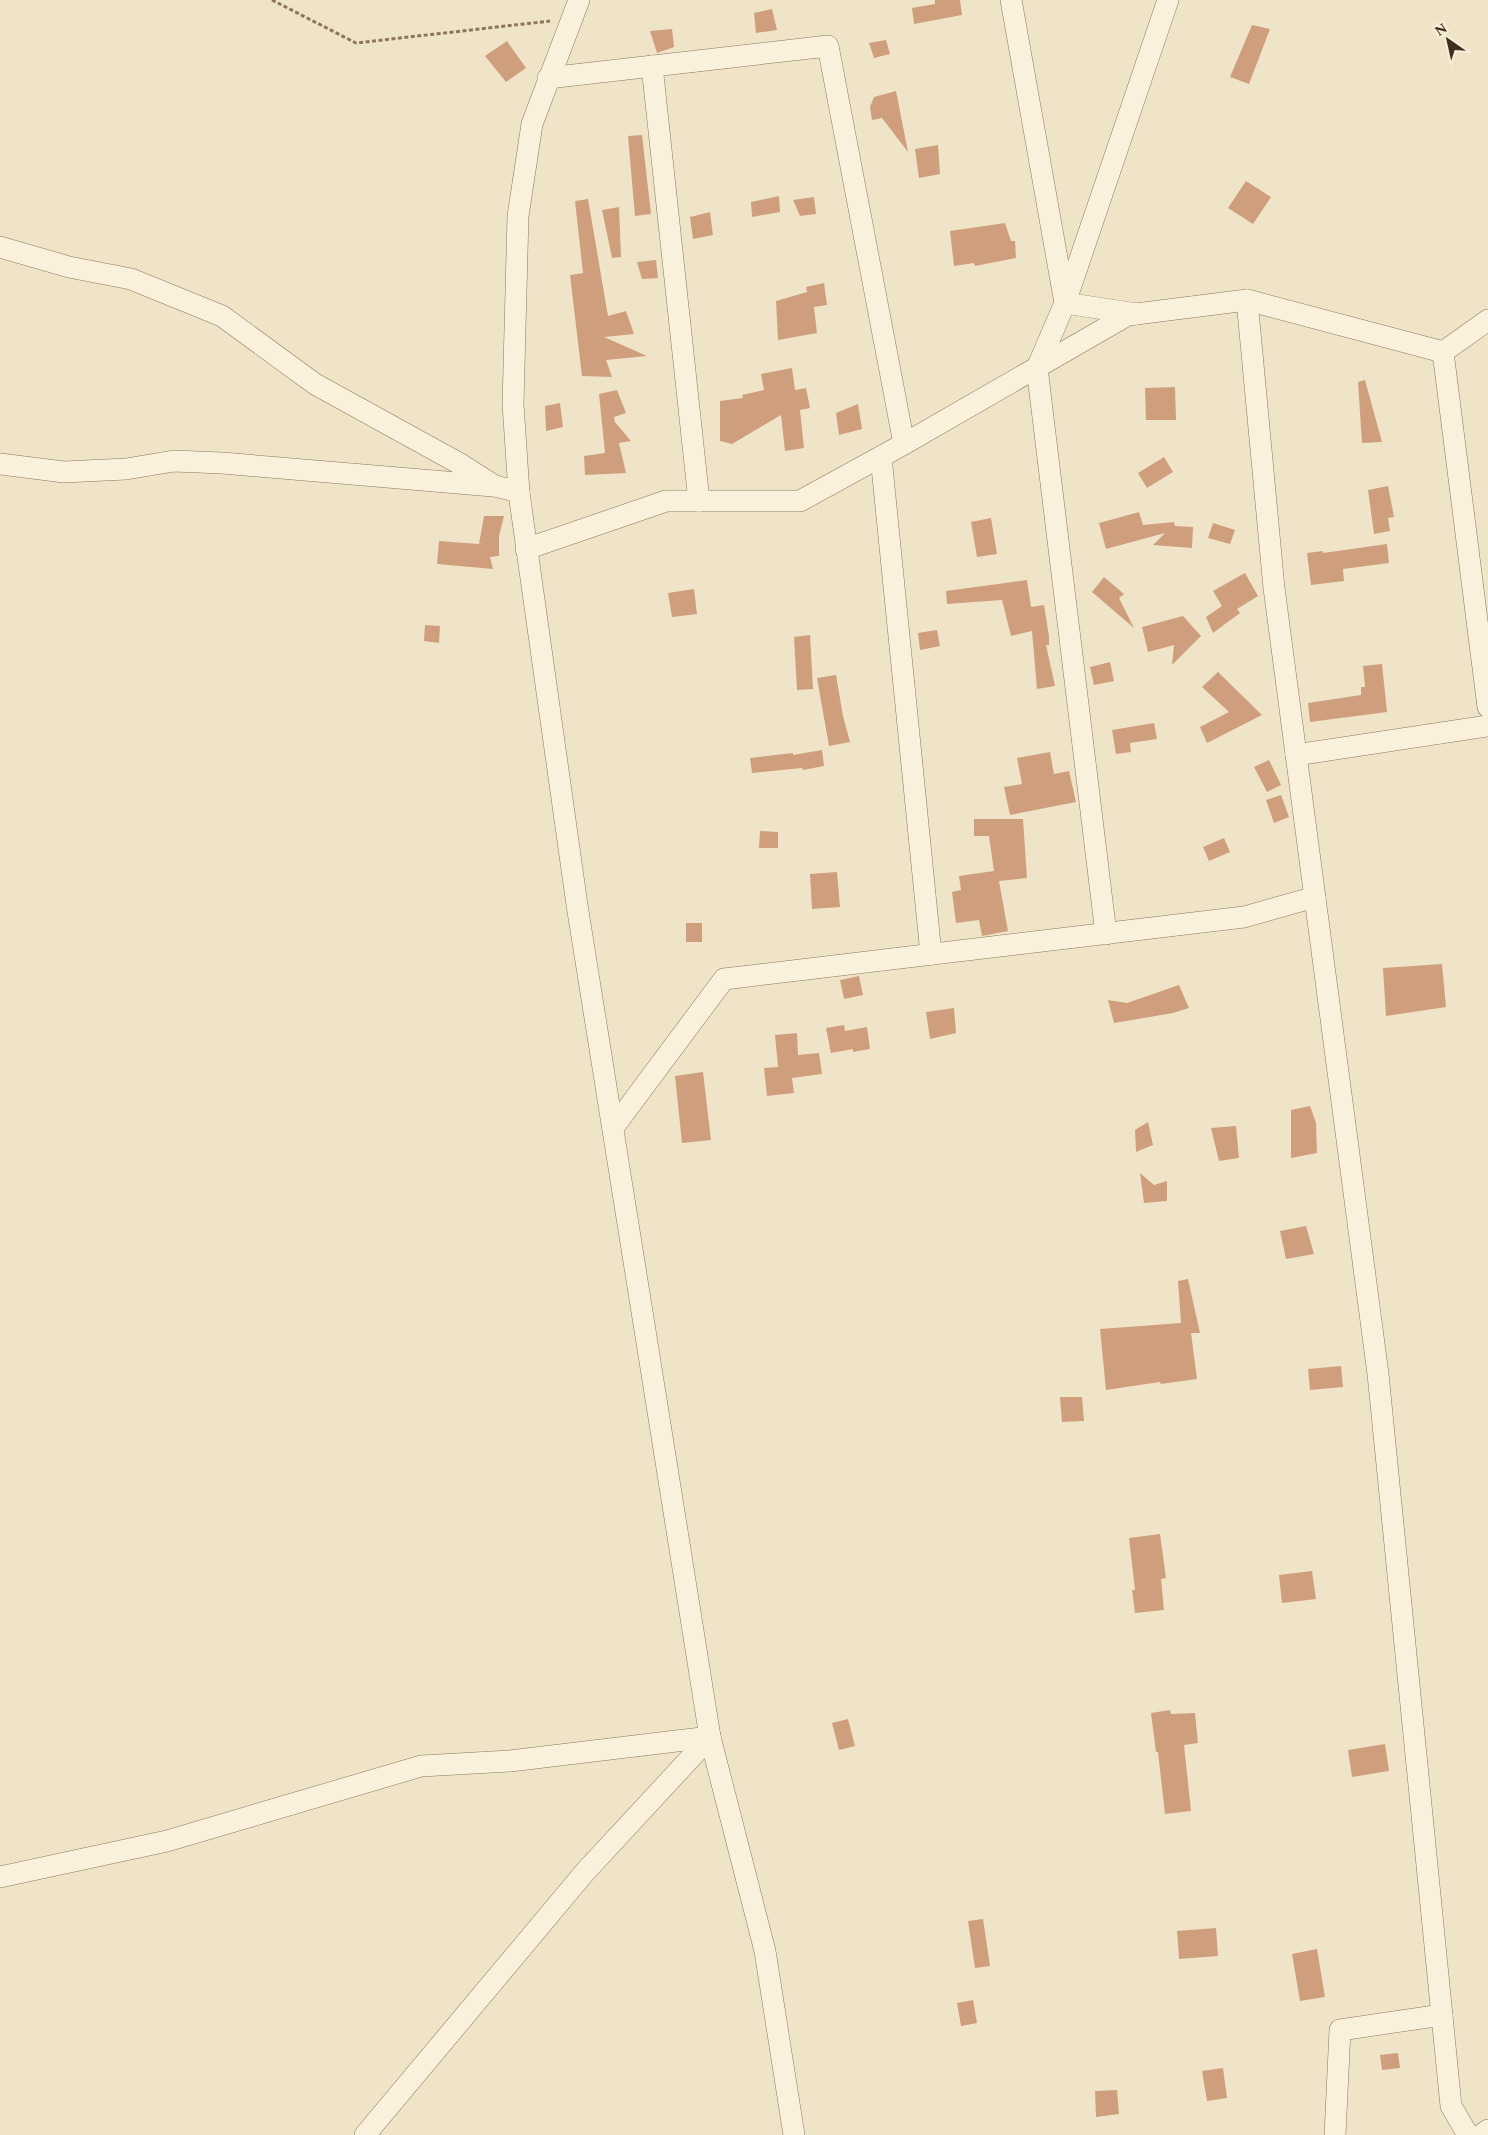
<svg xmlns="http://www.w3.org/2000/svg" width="1488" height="2135" font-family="Spectral,serif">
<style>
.building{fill:#cf9f7d}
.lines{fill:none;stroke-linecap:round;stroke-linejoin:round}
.minor-casing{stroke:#8d765c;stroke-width:22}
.path{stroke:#8d765c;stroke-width:3;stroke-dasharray:4 2.5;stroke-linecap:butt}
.minor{stroke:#faf1dc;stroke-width:21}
</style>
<rect width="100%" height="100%" fill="#f0e4c8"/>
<g class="building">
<path d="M935 0H960L962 15 914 24 912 8 935 4Z"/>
<path d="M772 9 777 30 756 33 754 13Z"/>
<path d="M1252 25 1270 29 1249 84 1230 77Z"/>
<path d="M672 29 674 47 657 53 650 31Z"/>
<path d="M886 40 890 54 874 58 869 43Z"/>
<path d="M507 41 526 68 506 82 485 56Z"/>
<path d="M896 91 908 152 882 118 872 120 870 107 874 97Z"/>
<path d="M642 135 651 214 635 216 628 136Z"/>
<path d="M938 145 940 174 919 178 915 149Z"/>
<path d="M1246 181 1271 197 1253 224 1228 208Z"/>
<path d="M779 196 780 212 752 217 751 202Z"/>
<path d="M814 197 816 214 800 216 793 200Z"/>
<path d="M588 199 608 316 626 311 634 334 604 337 647 356 606 360 612 377 582 376 570 275 583 273 575 201Z"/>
<path d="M619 207 621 257 612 258 602 210Z"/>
<path d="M710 212 713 235 693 239 690 217Z"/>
<path d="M1005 223 1011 241H1015L1016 258 975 266 974 263 954 266 950 231Z"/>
<path d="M656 260 658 278 642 279 637 262Z"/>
<path d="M824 283 827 305 814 307 817 333 778 340 776 301 807 292 806 287Z"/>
<path d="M792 368 795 390 806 388 810 408 800 410 804 448 785 451 781 415 732 444 720 441V401L743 398 742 395 764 390 761 374Z"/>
<path d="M1365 380 1382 442 1362 443 1358 382Z"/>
<path d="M1175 387 1176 420H1146L1145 388Z"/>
<path d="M617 390 626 413 614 417 615 422 631 441 619 443 626 473 585 475 584 456 605 453 599 394Z"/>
<path d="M560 403 563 427 546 431 545 406Z"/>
<path d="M858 404 862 429 839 435 836 413Z"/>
<path d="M1164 457 1173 472 1147 488 1138 473Z"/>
<path d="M1388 486 1394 517 1388 518 1390 531 1374 534 1368 490Z"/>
<path d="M1139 512 1143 525 1174 522 1175 526 1193 527 1192 548 1153 545 1165 533 1106 549 1099 523Z"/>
<path d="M484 516H504L499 536V556L490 557 493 569 437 564 439 541 479 544Z"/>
<path d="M991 518 997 554 977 557 971 522Z"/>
<path d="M1213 523 1235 530 1230 544 1208 538Z"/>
<path d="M1387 544 1389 563 1343 569 1344 581 1311 585 1307 553 1323 551V553Z"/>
<path d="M1245 573 1258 596 1237 609 1240 613 1213 633 1206 617 1222 606 1213 591Z"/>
<path d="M1104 577 1124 594 1119 598 1134 628 1092 592Z"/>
<path d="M1027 580 1031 607 1044 605 1049 636V645H1046L1055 686 1037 689 1032 631 1011 636 1002 600 947 604 946 591Z"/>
<path d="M694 589 697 614 672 617 668 593Z"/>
<path d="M1183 616 1201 636 1172 665 1174 645 1148 652 1142 627Z"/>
<path d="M425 625 440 626 439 643 424 641Z"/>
<path d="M937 630 940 646 920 650 918 633Z"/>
<path d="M810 635 813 689 797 690 794 637Z"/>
<path d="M1110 662 1114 681 1094 685 1090 667Z"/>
<path d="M1382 664 1387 712 1310 722 1308 703 1361 695V687H1365L1363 666Z"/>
<path d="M1218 672 1262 715 1207 743 1200 727 1229 712 1202 687Z"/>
<path d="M836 675 843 716 850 742 829 746 817 678Z"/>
<path d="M1154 723 1157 739 1130 743 1131 752 1116 754 1112 730Z"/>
<path d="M822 750 824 766 803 770 802 768 752 773 750 758 793 753V755Z"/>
<path d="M1050 752 1054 774 1069 771 1076 802 1010 815 1004 787 1022 784 1017 758Z"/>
<path d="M1269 760 1281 785 1267 792 1254 767Z"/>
<path d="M1281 795 1289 817 1274 823 1266 800Z"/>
<path d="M974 819H1023L1027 878 999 881 1008 931 982 936 979 920 956 923 952 892 961 890 959 876 994 871 989 836H974Z"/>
<path d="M760 831 778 832V848H759Z"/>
<path d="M1224 838 1230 852 1209 861 1203 847Z"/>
<path d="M837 872 840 907 812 909 810 874Z"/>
<rect x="686" y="923" width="16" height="19"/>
<path d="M1442 964 1446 1007 1386 1016 1383 968Z"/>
<path d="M859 976 863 995 844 999 840 980Z"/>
<path d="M1179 985 1189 1008 1173 1013 1114 1023 1108 1000 1127 1003Z"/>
<path d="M954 1008 956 1033 930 1039 926 1012Z"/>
<path d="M844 1025 845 1031 867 1027 870 1049 853 1052V1049L831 1053 826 1028Z"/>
<path d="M797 1033 798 1055 819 1053 822 1074 792 1078 794 1093 767 1096 764 1068 778 1067 775 1035Z"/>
<path d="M703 1072 711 1140 682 1143 675 1076Z"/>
<path d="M1310 1106 1316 1123 1317 1153 1291 1158V1110Z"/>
<path d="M1148 1122 1153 1145 1136 1152 1135 1130Z"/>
<path d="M1236 1126 1239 1158 1219 1161 1211 1128Z"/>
<path d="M1140 1173 1154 1185 1167 1181V1201L1144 1203Z"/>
<path d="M1306 1226 1314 1254 1286 1259 1280 1231Z"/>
<path d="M1188 1279 1200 1333H1191L1197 1379 1161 1384 1160 1382 1106 1390 1100 1329 1181 1323 1178 1281Z"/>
<path d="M1341 1366 1343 1387 1310 1390 1308 1369Z"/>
<path d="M1060 1397H1082L1084 1421 1062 1422Z"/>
<path d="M1160 1534 1166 1578 1161 1579 1164 1610 1135 1613 1132 1590H1135L1129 1538Z"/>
<path d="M1312 1571 1316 1599 1282 1603 1279 1575Z"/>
<path d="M1170 1710 1171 1714 1195 1713 1198 1743 1184 1745 1191 1811 1165 1814 1158 1752H1156L1151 1713Z"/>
<path d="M848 1719 855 1746 839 1750 832 1723Z"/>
<path d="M1385 1744 1389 1771 1352 1777 1348 1750Z"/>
<path d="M983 1919 990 1966 975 1968 968 1921Z"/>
<path d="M1216 1928 1218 1956 1179 1959 1177 1931Z"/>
<path d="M1317 1949 1325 1997 1300 2001 1292 1954Z"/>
<path d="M973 2000 977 2023 961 2026 957 2003Z"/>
<path d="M1398 2053 1400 2068 1382 2070 1380 2055Z"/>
<path d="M1223 2068 1227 2098 1207 2101 1202 2071Z"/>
<path d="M1117 2090 1119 2114 1096 2117 1095 2091Z"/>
</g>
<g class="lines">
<g class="minor-casing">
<g id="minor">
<path d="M579 0 532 124 518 216 513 404 519 493 577 905 710 1737 765 1951 794 2135"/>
<path d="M1011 0 1065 303 1137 314"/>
<path d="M652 66 699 501"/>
<path d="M548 78 828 46 904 444"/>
<path d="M0 247 69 267 131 279 222 316 315 384 462 465 495 486 519 492"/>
<path d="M1247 300 1274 588 1378 1374 1451 2106 1468 2135"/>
<path d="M1443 352 1488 707"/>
<path d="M1443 352 1488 320"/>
<path d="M881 457 931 954"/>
<path d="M0 464 64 472 126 469 174 461 222 463 493 486"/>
<path d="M526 549 666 501H800L904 444 1128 315 1247 300 1443 352"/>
<path d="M1296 755 1488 726"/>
<path d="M1106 934 1037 368 1065 303 1168 0"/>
<path d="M613 1128 724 979 1244 917 1315 897"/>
<path d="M0 1877 167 1841 421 1766 510 1761 710 1737"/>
<path d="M365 2135 585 1872 710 1737"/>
<path d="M1335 2135 1340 2030 1442 2015"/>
<path d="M1481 2135 1488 2130"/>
</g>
</g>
<path class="path" d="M272 0 356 43 550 21"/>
<use href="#minor" class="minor"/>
</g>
<g transform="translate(1448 40) rotate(326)" stroke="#f7eed8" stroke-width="4" paint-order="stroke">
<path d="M0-4L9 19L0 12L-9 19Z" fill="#3d2e20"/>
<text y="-8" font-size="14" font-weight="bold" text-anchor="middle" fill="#3d2e20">N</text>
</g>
</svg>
